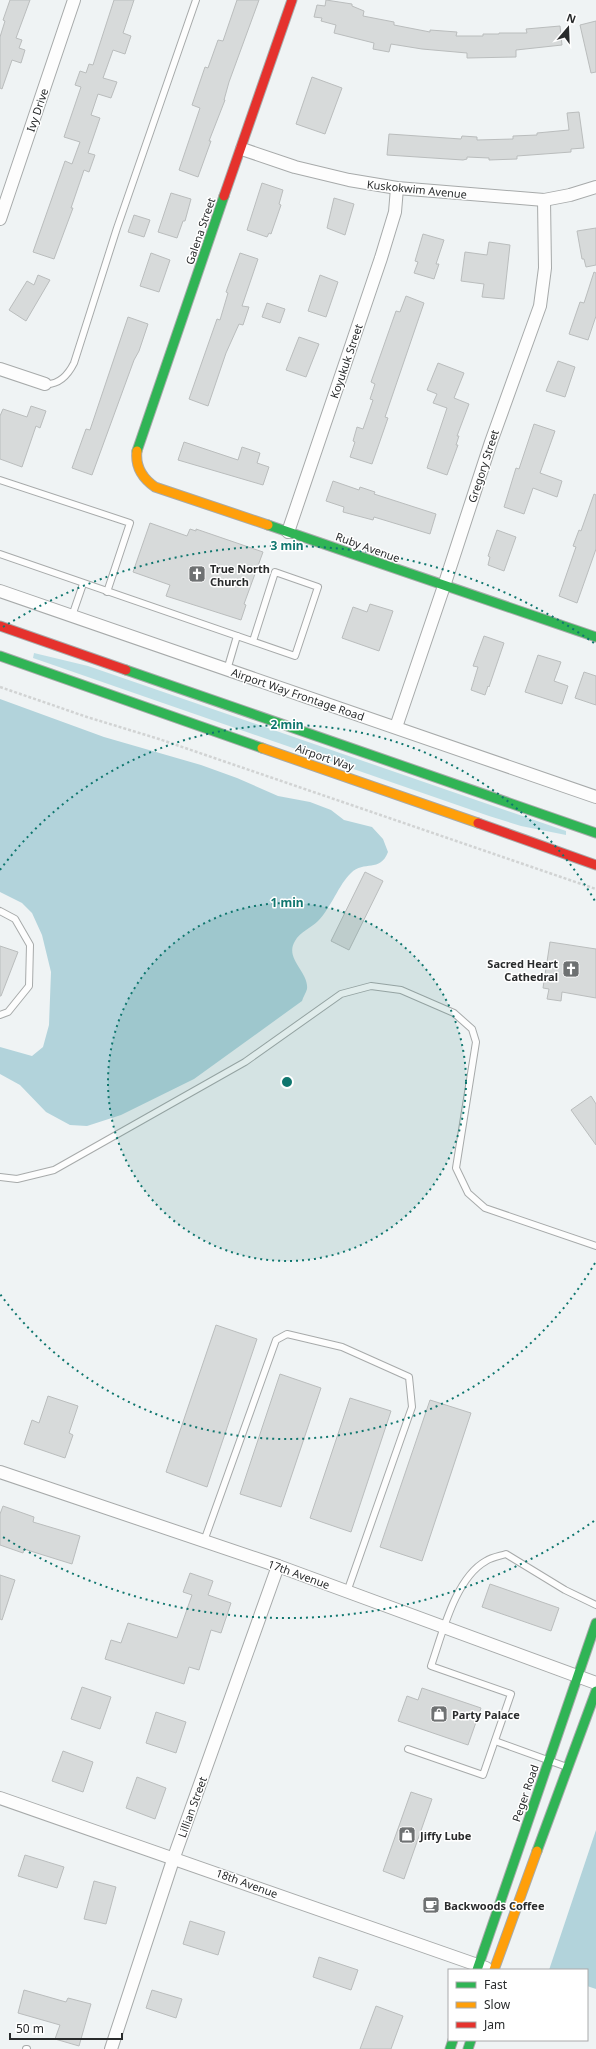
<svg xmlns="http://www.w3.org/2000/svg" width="596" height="2049" font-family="'Noto Sans',sans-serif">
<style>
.green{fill:#bfdee5}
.forest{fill:#b2d3db}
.building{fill:#d7dada;stroke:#babdbd}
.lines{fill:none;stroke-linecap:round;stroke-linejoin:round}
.lane-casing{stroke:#a7aaaa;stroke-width:8}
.street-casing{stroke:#a7aaaa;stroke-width:14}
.fast-casing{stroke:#a7aaaa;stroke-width:11}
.slow-casing{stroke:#a7aaaa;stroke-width:11}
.jam-casing{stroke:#a7aaaa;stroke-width:11}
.path{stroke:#d1d3d3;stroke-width:2.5;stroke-dasharray:3 2;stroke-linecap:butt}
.lane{stroke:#fdfdfd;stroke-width:6}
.street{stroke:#fdfdfd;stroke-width:12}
.fast{stroke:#30b455;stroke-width:9}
.slow{stroke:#ff9f0a;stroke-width:9}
.jam{stroke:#e5322d;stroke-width:9}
.ring{fill:none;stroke:#0f766e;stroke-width:2;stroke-dasharray:2 4}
.labels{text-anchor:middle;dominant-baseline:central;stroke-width:3;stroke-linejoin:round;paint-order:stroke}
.street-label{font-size:11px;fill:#292b2c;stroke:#fff}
.poi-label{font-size:11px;font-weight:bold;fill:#292b2c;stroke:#fff;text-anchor:start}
.centre{fill:#0f766e;stroke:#fff;stroke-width:2}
.ring-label{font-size:12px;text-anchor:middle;font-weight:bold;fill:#0f766e;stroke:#fff;stroke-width:3;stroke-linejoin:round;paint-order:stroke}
</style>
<rect width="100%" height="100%" fill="#eff3f4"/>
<path class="green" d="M34 653 88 666 566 831V835L521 826 489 816 33 658Z"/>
<g class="forest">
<path d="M0 699 104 737 201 765 237 778 278 796 310 802 331 810 344 820 372 827 383 839 388 852C380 873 364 860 351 873 339 884 331 908 318 921 311 928 300 932 295 941 284 959 309 972 307 989 306 993 303 997 302 1001L194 1079 121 1115 87 1126 70 1125 46 1112 20 1085 0 1074V1047L32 1056 43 1047 49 1025 51 972 42 935 32 913 22 903 0 892Z"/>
<path d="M596 1830V1989L587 1986V1970H549Z"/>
</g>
<g class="building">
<path d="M10 0H30L16 38 22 40 19 48 25 50 21 63 12 60 2 89 0 88V37L5 21 3 20Z"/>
<path d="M114 0H134L123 33 131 36 125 54 113 50 103 78 117 82 111 98 98 94 91 115 100 118 88 153 95 155 89 172 84 170 71 208H73L54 259 33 252 65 161 72 164 80 142 64 137 81 87 75 85 80 71 86 73 89 64 93 65Z"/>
<path d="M237 0H259L229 82 224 100H225L209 141H211L198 177 179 170 200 108 192 105 205 67 208 68 218 40 223 41Z"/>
<path d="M326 0 352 4V6L364 11 363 16 394 22V25L430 32V30L457 32 456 36H483V34H499V33H527L526 29 560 26 562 45 516 50V57L467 58V53L422 49 391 44 389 52 373 49 374 43 334 33 336 25 321 21 322 18 314 17 317 5 325 6Z"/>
<path d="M596 21V72L591 73 580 25Z"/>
<path d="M312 77 342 88 325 134 296 124Z"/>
<path d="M579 112 584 148 571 149V152L517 156V159L489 160V158L467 157V159L463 160 387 155 389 134 461 139 462 136 477 137V140L513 139V136L537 135V133L569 130 567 113Z"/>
<path d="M262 183 283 190 279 204 281 205 271 234 269 233 267 237 247 230Z"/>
<path d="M171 193 191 199 185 221H183L177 238 158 232Z"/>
<path d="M334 198 354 204 345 235 327 228Z"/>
<path d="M134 215 150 220 144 237 128 232Z"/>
<path d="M596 228V265L586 267 584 259H582L577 231Z"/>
<path d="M423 234 444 240 436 264H439L434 279 414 273 418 262 415 261Z"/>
<path d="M489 242 510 245 504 299 482 297 484 284 461 281 465 252 487 255Z"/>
<path d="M151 253 170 260 159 292 140 286Z"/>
<path d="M240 253 258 259 242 306 249 307 243 325 239 324 226 353 208 406 189 399 217 319 220 320 228 293 226 292Z"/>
<path d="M594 272 596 273V316L588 340 569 334 580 302 584 303Z"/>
<path d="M38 275 50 280 26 321 9 310 27 281 34 285Z"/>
<path d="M320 275 338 282 326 317 308 311Z"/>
<path d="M406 296 424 303 385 417 388 418 372 464 350 457 355 442 353 441 357 427 363 429 373 400 370 399 375 384 371 382 396 311 400 312Z"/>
<path d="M267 303 285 309 280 323 262 317Z"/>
<path d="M128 317 148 324 139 351 134 360 92 475 72 468 86 429 90 430Z"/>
<path d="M299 337 319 344 306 377 286 370Z"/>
<path d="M558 361 575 367 565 397 546 391Z"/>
<path d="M438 363 464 373 454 398 469 404 457 436H459L456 445H458L447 475 427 468 447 408 433 403 437 394 427 390Z"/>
<path d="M31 406 46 411 40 428 36 426 22 467 0 459V416L3 409 27 417Z"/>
<path d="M534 424 555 431 540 473 562 481 557 497 533 488 524 514 504 507 516 468 519 469Z"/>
<path d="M184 442 238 460 242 447 260 453 257 463 269 467 263 485 178 460Z"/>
<path d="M333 481 359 490 360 487 375 492 374 494 436 514 430 534 374 517 373 520 343 512 344 507 326 501Z"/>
<path d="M594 494 596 495V549L577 603 559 596 576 547 573 546 579 530 581 531Z"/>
<path d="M150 523 187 536 190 529 196 531V529L263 552 244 604 246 605 241 620 166 596 170 585 133 572Z"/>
<path d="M497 530 516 537 504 571 488 565 490 557 488 556Z"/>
<path d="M370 604 393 611 379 651 342 638 353 607 367 612Z"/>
<path d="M484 636 504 643 489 687 488 686 485 695 471 690 478 667 473 666Z"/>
<path d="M538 655 561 662 554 681 568 686 562 704 525 692Z"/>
<path d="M584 672 596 676V705L575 698Z"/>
<path d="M365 872 383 881 349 950 331 941Z"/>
<path d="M550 942 596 949V998L562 992 561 1001 547 999 549 989 543 988Z"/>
<path d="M0 946 18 952 1 996H0Z"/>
<path d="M591 1096 596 1104V1145L571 1110Z"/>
<path d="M216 1325 257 1339 207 1487 166 1472Z"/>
<path d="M280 1374 321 1388 281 1507 240 1494Z"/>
<path d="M48 1396 78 1406 69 1433 73 1435 65 1458 24 1444 32 1420 39 1423Z"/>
<path d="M350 1398 391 1411 351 1532 310 1518Z"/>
<path d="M430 1400 471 1413 422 1561 380 1547Z"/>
<path d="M3 1506 34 1517 33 1522 80 1536 72 1564 24 1549 23 1553 0 1545V1514Z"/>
<path d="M190 1573 213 1581 208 1595 231 1603 221 1633 211 1630 199 1670 189 1667 184 1684 105 1659 111 1640 121 1643 128 1623 177 1638 192 1595 183 1592Z"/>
<path d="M0 1575 15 1580 2 1620 0 1619Z"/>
<path d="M490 1584 559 1608 551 1631 482 1607Z"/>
<path d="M82 1687 111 1697 100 1729 71 1719Z"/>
<path d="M422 1688 481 1708 468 1745 398 1721 407 1696 418 1700Z"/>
<path d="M156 1712 186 1722 176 1753 146 1743Z"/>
<path d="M63 1751 93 1762 83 1792 52 1781Z"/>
<path d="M137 1777 166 1788 155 1819 126 1808Z"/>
<path d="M411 1792 432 1799 404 1879 383 1871Z"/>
<path d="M25 1855 64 1867 57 1888 18 1876Z"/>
<path d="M94 1881 116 1887 106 1924 84 1919Z"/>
<path d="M190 1921 225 1932 218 1955 183 1944Z"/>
<path d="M319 1957 358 1970 351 1990 313 1977Z"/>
<path d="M24 1990 66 2002 68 1998 91 2004 79 2046 55 2039 60 2025 18 2013Z"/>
<path d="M152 1990 182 1999 176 2018 146 2008Z"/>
<path d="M376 2006 403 2016 391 2049H360Z"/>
</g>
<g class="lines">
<g class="lane-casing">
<g id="lane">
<path d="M45 384C59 385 68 375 74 363L117 228 196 0"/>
<path d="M0 480 130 523 107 592"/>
<path d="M0 554 295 656 318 587 275 572 253 641"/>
<path d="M72 616 83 584"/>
<path d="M227 670 237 636"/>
<path d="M0 911 15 919 30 945 29 986 8 1012 0 1015"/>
<path d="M0 1177 17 1179 54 1170 245 1062 341 994 371 986 401 990 454 1013 472 1029 476 1042 456 1168 468 1193 485 1208 596 1246"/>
<path d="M204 1541 276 1340 287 1334 342 1347 409 1377 412 1407 347 1592"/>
<path d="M495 1741 567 1767"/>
<path d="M408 1749 483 1775 511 1694 431 1666C442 1635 455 1578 486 1561 492 1557 500 1556 506 1554L565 1590 596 1605"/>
<path d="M26 2049H27"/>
</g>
</g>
<g class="street-casing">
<g id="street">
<path d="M242 149 295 167 349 180 397 188 544 200 570 195 596 187"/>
<path d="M0 219 74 0"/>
<path d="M0 369 45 384"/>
<path d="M288 532 381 258 395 212 397 188"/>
<path d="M0 591 596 797"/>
<path d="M396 727 444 586 491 442 540 306 545 268 544 200"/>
<path d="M0 1472 278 1566 596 1683"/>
<path d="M0 1798 486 1968"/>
<path d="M111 2049 174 1857 278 1566"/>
</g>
</g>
<g class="fast-casing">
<g id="fast">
<path d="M137 451 224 196"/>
<path d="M268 525 596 637"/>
<path d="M0 656 262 748"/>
<path d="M126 670 596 833"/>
<path d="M537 1851 596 1691"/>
<path d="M477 1970 596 1623"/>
<path d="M450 2049 453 2040"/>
<path d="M468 2049 471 2040"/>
</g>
</g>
<g class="slow-casing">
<g id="slow">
<path d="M137 451C135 467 142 478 155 487L268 525"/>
<path d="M262 748 478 823"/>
<path d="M494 1970 537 1851"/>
</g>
</g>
<g class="jam-casing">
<g id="jam">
<path d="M224 196 292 0"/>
<path d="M0 626 126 670"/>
<path d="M478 823 596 865"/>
</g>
</g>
<path class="path" d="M0 687 87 717 159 739 596 889"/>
<use href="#lane" class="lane"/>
<use href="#street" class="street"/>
<use href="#fast" class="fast"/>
<use href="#slow" class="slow"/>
<use href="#jam" class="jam"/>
</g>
<circle cx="287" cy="1082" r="179" fill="#0f766e" fill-opacity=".12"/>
<g class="ring">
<circle cx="287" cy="1082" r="179"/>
<path d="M595 1263A357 357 0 0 1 0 1294M0 870A357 357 0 0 1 595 901"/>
<path d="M594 1521A536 536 0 0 1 3 1537M3 627A536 536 0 0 1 594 643"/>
</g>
<defs>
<g id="church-square" transform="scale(0.9)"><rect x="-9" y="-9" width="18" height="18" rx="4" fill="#6e7172" stroke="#fff"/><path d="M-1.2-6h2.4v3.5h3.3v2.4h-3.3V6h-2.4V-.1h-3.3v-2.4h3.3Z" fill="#fff"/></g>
<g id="shop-square" transform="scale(0.9)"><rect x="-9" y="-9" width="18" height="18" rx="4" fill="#6e7172" stroke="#fff"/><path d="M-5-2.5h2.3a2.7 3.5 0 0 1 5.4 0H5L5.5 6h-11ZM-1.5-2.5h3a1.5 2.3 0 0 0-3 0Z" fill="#fff"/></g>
<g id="cafe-square" transform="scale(0.9)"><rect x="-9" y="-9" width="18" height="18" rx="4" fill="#6e7172" stroke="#fff"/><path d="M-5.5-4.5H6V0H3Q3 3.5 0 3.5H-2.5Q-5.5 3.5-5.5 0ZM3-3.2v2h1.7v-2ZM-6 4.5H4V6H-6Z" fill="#fff"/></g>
</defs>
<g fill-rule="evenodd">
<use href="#church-square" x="197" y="574"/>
<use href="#church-square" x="571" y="969"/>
<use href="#shop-square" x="439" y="1714"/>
<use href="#shop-square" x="407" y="1835"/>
<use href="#cafe-square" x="431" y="1905"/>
</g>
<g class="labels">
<g class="street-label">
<text transform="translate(37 110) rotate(-71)">Ivy Drive</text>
<text transform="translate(417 189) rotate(6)">Kuskokwim Avenue</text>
<text transform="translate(200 231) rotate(-71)">Galena Street</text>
<text transform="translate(346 361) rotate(-71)">Koyukuk Street</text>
<text transform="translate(483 466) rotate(-72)">Gregory Street</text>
<text transform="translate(368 547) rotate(20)">Ruby Avenue</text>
<text transform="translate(298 694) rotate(19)">Airport Way Frontage Road</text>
<text transform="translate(325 757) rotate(19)">Airport Way</text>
<text transform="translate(299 1574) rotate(20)">17th Avenue</text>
<text transform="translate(525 1793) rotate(-71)">Peger Road</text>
<text transform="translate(192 1807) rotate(-70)">Lillian Street</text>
<text transform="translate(247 1883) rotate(20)">18th Avenue</text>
</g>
<g class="poi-label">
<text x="210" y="568">True North<tspan x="210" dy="13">Church</tspan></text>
<text x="558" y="963" text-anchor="end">Sacred Heart<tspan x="558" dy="13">Cathedral</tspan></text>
<text x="452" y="1714">Party Palace</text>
<text x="420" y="1835">Jiffy Lube</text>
<text x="444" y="1905">Backwoods Coffee</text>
</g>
</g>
<circle cx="287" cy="1082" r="6" class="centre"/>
<g class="ring-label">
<text x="287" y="550">3 min</text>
<text x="287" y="729">2 min</text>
<text x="287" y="907">1 min</text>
</g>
<rect x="448" y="1969" width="140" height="72" fill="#ffffff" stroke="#a9aaab"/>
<rect x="456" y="1982" width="20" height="6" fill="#30b455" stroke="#a9aaab"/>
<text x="484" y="1989" font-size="12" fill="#292b2c">Fast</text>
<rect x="456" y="2002" width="20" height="6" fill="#ff9f0a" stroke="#a9aaab"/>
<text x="484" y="2009" font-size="12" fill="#292b2c">Slow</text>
<rect x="456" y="2022" width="20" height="6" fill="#e5322d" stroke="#a9aaab"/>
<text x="484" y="2029" font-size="12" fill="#292b2c">Jam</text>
<g transform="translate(568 28) rotate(19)" stroke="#ffffff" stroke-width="3" paint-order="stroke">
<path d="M0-3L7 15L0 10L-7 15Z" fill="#292b2c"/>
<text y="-6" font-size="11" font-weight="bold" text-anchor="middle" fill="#292b2c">N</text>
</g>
<path d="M10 2033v6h112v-6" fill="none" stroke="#292b2c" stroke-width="2"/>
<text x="16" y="2033" font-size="12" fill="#292b2c" stroke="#ffffff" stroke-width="3" paint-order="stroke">50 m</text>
</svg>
